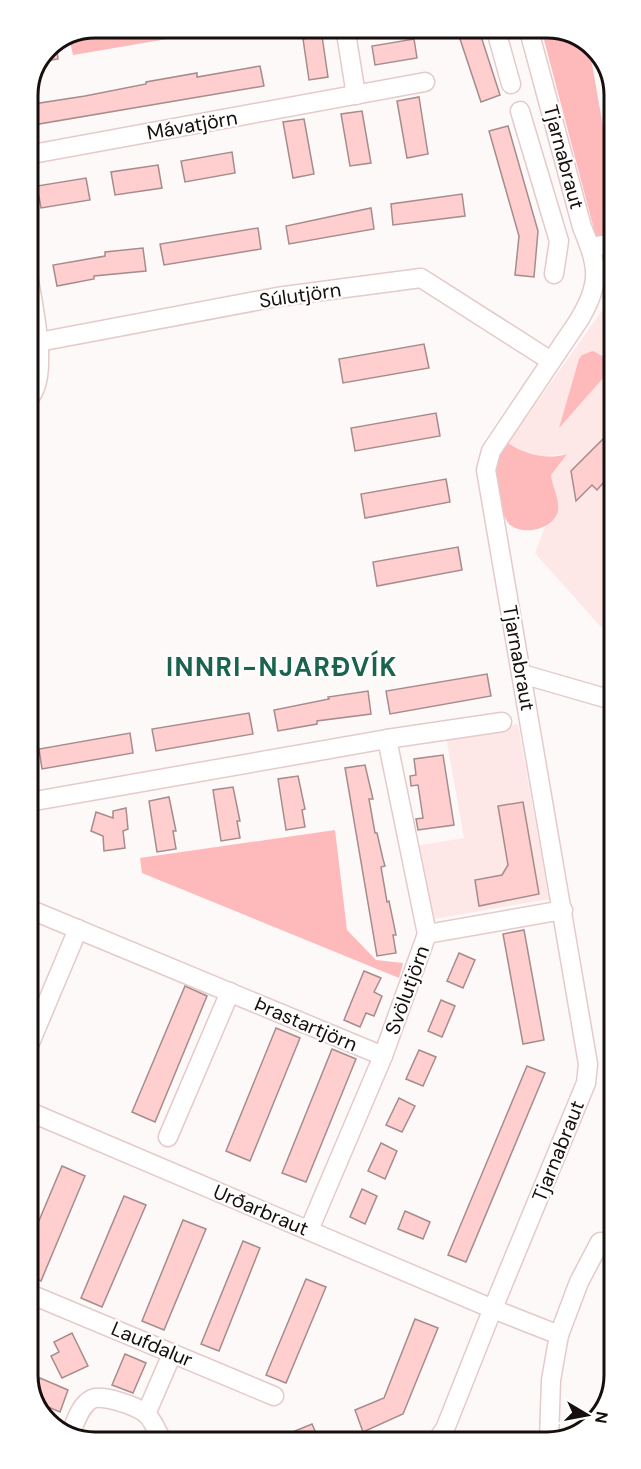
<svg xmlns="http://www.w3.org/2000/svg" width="641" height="1469" font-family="'DM Sans',sans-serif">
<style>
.built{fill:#fee7e7}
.green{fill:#feb9ba}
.building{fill:#ffcece;stroke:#a68c8c;stroke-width:1.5}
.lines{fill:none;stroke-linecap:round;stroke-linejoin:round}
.minor-casing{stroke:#e5caca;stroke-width:21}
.minor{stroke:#fff;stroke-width:18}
.labels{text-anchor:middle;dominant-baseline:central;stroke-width:4.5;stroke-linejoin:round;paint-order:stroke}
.street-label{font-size:20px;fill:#170e0e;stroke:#fff}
.district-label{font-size:26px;font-weight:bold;letter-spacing:1.5px;fill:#1a634d;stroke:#fff}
.rim{fill:none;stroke:#170e0e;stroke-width:3}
</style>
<rect width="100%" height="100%" fill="#fef9f9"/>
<g class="built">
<path d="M611 265 612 629H611L600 626 535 553 545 527 556 517 557 497 552 487 551 475 565 454 544 456 530 455 508 443 606 305 609 291 608 266Z"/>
<path d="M518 724 549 899 428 920 415 846 464 838 446 737Z"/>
</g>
<g class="green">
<path d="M94 27H238L73 55 69 37Z"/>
<path d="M564 32 588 41 611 172V237L597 241 543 36Z"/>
<path d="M593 351 604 357 608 370 604 377 559 428 579 359 582 355Z"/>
<path d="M508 443C526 455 546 460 567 454L551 475C552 487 560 499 558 511 554 529 524 536 510 525 502 517 494 488 494 476 493 464 499 451 508 443Z"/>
<path d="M335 830 347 930 376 960 403 963 399 978 142 873 140 858Z"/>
</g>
<g class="building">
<path d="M456 27H478L500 95 481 102Z"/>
<path d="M322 36 328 77 309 80 303 39Z"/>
<path d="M414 39 417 58 375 65 372 46Z"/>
<path d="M56 43 58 59 40 62 47 46Z"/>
<path d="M260 66 264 86 27 126V105L85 96 146 84V82L197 73V77Z"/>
<path d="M419 97 428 154 407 158 397 101Z"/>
<path d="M362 111 371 163 350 166 341 114Z"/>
<path d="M304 119 314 174 293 178 283 122Z"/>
<path d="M508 126 538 231 534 277 515 275 519 236 489 131Z"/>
<path d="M232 152 235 173 185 182 181 161Z"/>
<path d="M158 165 162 188 115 195 111 172Z"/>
<path d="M86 178 90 200 41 208 37 186Z"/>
<path d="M462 194 465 216 393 225 391 204Z"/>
<path d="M371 208 374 229 289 244 286 226Z"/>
<path d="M258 228 261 249 164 265 160 244Z"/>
<path d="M143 248 146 271 94 276V279L57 286 53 265 105 256V252Z"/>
<path d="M424 344 429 368 343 383 339 359Z"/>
<path d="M436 413 440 436 355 451 351 428Z"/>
<path d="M611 431 612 492 603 483 597 490 592 485 576 501 571 471Z"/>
<path d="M446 479 450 502 365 518 361 494Z"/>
<path d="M458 547 462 570 377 586 373 562Z"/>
<path d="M487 674 491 696 390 714 386 691Z"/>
<path d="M368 691 371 714 317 721V724L278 731 274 710 329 699 328 697Z"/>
<path d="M249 713 253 734 156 751 152 729Z"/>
<path d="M130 733 133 753 42 769 39 749Z"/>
<path d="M443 755 454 825 418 830 416 819 423 818 418 785 411 786 410 776 416 775 414 759Z"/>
<path d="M365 765 373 799H369L375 833H377L383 859 385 866 381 867 387 902 389 901 396 935H393L396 953 377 956 345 768Z"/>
<path d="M298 776 305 809 302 810 305 827 286 830 278 779Z"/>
<path d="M233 787 240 821H237L240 838 221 841 213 790Z"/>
<path d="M169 797 176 831H173L176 849 157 852 149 801Z"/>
<path d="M523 802 539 894 479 906 475 880 502 875 508 865 498 806Z"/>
<path d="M126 808 128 829 123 831 125 848 104 851 103 836 91 831 96 812 113 818V811Z"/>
<path d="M524 930 544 1040 523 1044 503 934Z"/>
<path d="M459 953 475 960 463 988 447 981Z"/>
<path d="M364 971 381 978 374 992 382 996 374 1016 366 1013 360 1027 344 1020Z"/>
<path d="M185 986 207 996 155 1122 132 1112Z"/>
<path d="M441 1000 455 1006 442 1037 428 1031Z"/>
<path d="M276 1028 300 1038 250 1161 226 1151Z"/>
<path d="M332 1049 356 1059 306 1182 282 1173Z"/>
<path d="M419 1050 436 1057 423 1086 406 1079Z"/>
<path d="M527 1066 545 1073 466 1262 448 1255Z"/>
<path d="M399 1098 415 1106 402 1132 386 1125Z"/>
<path d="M381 1143 397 1151 385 1179 368 1171Z"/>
<path d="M62 1166 85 1176 41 1281 30 1276V1242Z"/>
<path d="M362 1189 377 1196 365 1224 350 1217Z"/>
<path d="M124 1196 146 1205 102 1307 81 1298Z"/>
<path d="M405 1211 430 1222 423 1239 398 1229Z"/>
<path d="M183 1220 206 1229 164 1330 142 1321Z"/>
<path d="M243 1241 260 1248 219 1351 201 1344Z"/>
<path d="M306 1279 326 1287 286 1383 266 1375Z"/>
<path d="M415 1319 438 1328 403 1414 363 1432 355 1410 384 1398Z"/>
<path d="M72 1333 88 1366 62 1378 51 1356 59 1352 54 1342Z"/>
<path d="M125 1354 146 1363 133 1393 112 1385Z"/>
<path d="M40 1378 68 1390 60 1412 34 1401 31 1397Z"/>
<path d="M312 1424 319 1440 273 1441V1440Z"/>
</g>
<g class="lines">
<g class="minor-casing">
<g id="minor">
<path d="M345 27 356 95"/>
<path d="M495 27 511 84"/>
<path d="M520 111 559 241 554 274"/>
<path d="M27 155 425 82"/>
<path d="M591 247 611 244"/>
<path d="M28 274C32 303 51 378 28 399"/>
<path d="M28 344 277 297 421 278 551 361"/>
<path d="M522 674 612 700"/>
<path d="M29 802 387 739"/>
<path d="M29 909 383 1056"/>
<path d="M427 934 563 910"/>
<path d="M30 1043 78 929"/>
<path d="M30 1112 493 1309 559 1335 551 1380 549 1439"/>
<path d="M168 1137 230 992"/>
<path d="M309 1230 383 1056 427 934 387 739 502 722"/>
<path d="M30 1294 274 1396"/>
<path d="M559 1335 579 1282 600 1242"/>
<path d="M146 1414 172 1354"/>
<path d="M70 1435C75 1423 80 1405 92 1399 102 1394 136 1406 145 1413 152 1418 158 1433 162 1441"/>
<path d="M438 1439 445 1429 489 1318 586 1083 588 1064 486 470 491 451 579 320C602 282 598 266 582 227L528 27"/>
</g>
</g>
<use href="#minor" class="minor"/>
</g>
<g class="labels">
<g class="street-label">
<text transform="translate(192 125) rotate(-10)">Mávatjörn</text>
<text transform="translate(564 157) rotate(75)">Tjarnabraut</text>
<text transform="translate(300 295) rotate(-8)">Súlutjörn</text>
<text transform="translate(519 658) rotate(80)">Tjarnabraut</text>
<text transform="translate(407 990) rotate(-70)">Svölutjörn</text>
<text transform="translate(306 1024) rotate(23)">Þrastartjörn</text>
<text transform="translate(558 1151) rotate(-68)">Tjarnabraut</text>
<text transform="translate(261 1210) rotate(23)">Urðarbraut</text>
<text transform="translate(152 1344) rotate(23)">Laufdalur</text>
</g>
<g class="district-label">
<text x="282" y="667">INNRI-NJARÐVÍK</text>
</g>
</g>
<path d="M0 0H641V1469H0ZM95 38H547A57 57 0 0 1 604 95V1375A57 57 0 0 1 547 1432H95A57 57 0 0 1 38 1375V95A57 57 0 0 1 95 38Z" fill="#fff" fill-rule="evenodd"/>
<path class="rim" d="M95 38H547A57 57 0 0 1 604 95V1375A57 57 0 0 1 547 1432H95A57 57 0 0 1 38 1375V95A57 57 0 0 1 95 38Z"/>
<g transform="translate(587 1415) rotate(100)" stroke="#ffffff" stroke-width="4.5" paint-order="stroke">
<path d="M0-4.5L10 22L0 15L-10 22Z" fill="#170e0e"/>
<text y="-9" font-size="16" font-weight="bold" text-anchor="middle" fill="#170e0e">N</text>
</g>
</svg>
